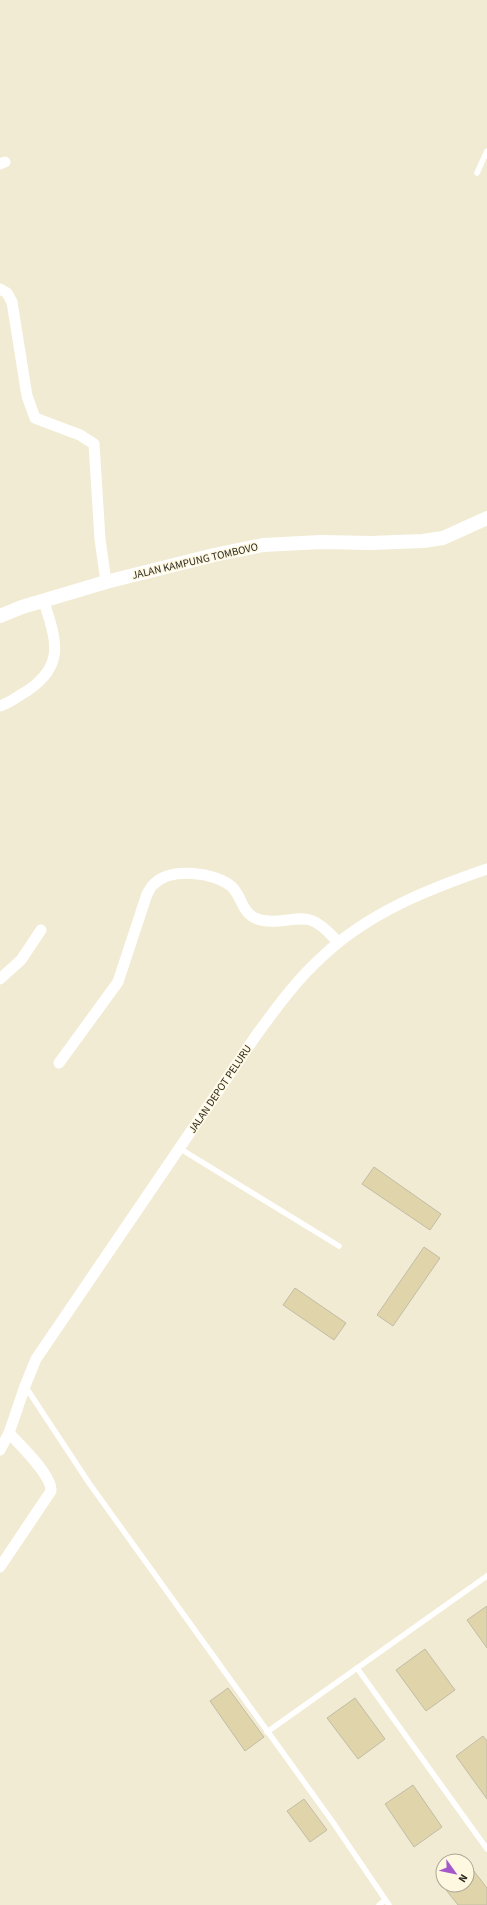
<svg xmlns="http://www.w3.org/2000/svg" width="487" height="1905" font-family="'Source Sans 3',sans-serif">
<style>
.building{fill:#e0d4aa;stroke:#c3bca6}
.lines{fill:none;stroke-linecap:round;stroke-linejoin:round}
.service{stroke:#fff;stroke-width:5.5}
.minor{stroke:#fff;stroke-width:11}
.tertiary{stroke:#fff;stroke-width:14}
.labels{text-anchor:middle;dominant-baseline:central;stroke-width:3;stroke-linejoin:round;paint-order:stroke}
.street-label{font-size:11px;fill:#2c2a21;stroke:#fff8e1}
</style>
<rect width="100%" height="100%" fill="#f2ebd3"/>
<g class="building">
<path d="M374 1167 441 1214 430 1230 362 1184Z"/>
<path d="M424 1247 440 1258 393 1326 377 1315Z"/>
<path d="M295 1288 346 1323 334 1340 283 1305Z"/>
<path d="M487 1606V1648L467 1620Z"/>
<path d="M425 1649 455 1690 426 1711 396 1670Z"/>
<path d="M228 1688 264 1737 245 1751 210 1701Z"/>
<path d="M355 1698 385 1739 358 1759 327 1718Z"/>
<path d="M483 1736 487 1741V1799L456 1756Z"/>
<path d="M413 1785 442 1827 414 1847 385 1804Z"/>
<path d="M304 1799 327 1830 310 1842 287 1811Z"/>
<path d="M473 1870 487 1888V1905H458L446 1890 453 1885H467V1874Z"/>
</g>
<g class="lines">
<g class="service">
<path d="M477 173 487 151"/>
<path d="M179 1148 339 1246"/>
<path d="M25 1386 89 1483 332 1821 389 1905"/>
<path d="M357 1668 487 1849"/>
<path d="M267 1732 487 1576"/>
<path d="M379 1905 385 1900"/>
</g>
<g class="minor">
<path d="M0 164 5 162"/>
<path d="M0 289 7 293 12 302 27 396 35 418 80 435 94 444 100 539 106 582"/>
<path d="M0 706C10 703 18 696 27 691 66 665 56 640 44 602"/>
<path d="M0 979 21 960 41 930"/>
<path d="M59 1063 118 982 147 894C149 891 151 886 154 884 171 867 215 872 232 887 242 897 242 912 255 918 276 927 297 914 313 921 323 925 330 934 338 942"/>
<path d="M0 1450 9 1433 25 1386 36 1359 255 1037C276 1008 297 979 324 955 370 912 429 889 487 869"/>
<path d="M0 1567 51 1491C52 1475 20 1445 9 1433"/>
</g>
<path class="tertiary" d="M0 616 22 607 106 582 214 555 263 545 321 542 371 543 423 541 443 538 487 518"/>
</g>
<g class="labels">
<g class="street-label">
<text transform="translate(195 561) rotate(-13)">JALAN KAMPUNG TOMBOVO</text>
<text transform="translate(220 1089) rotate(-56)">JALAN DEPOT PELURU</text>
</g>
</g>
<g transform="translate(455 1873) rotate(123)"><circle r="19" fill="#fff8e1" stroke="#aba694"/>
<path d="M0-3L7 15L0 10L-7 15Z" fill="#a458ca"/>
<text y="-6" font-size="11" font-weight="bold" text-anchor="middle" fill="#2c2a21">N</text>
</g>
</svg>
